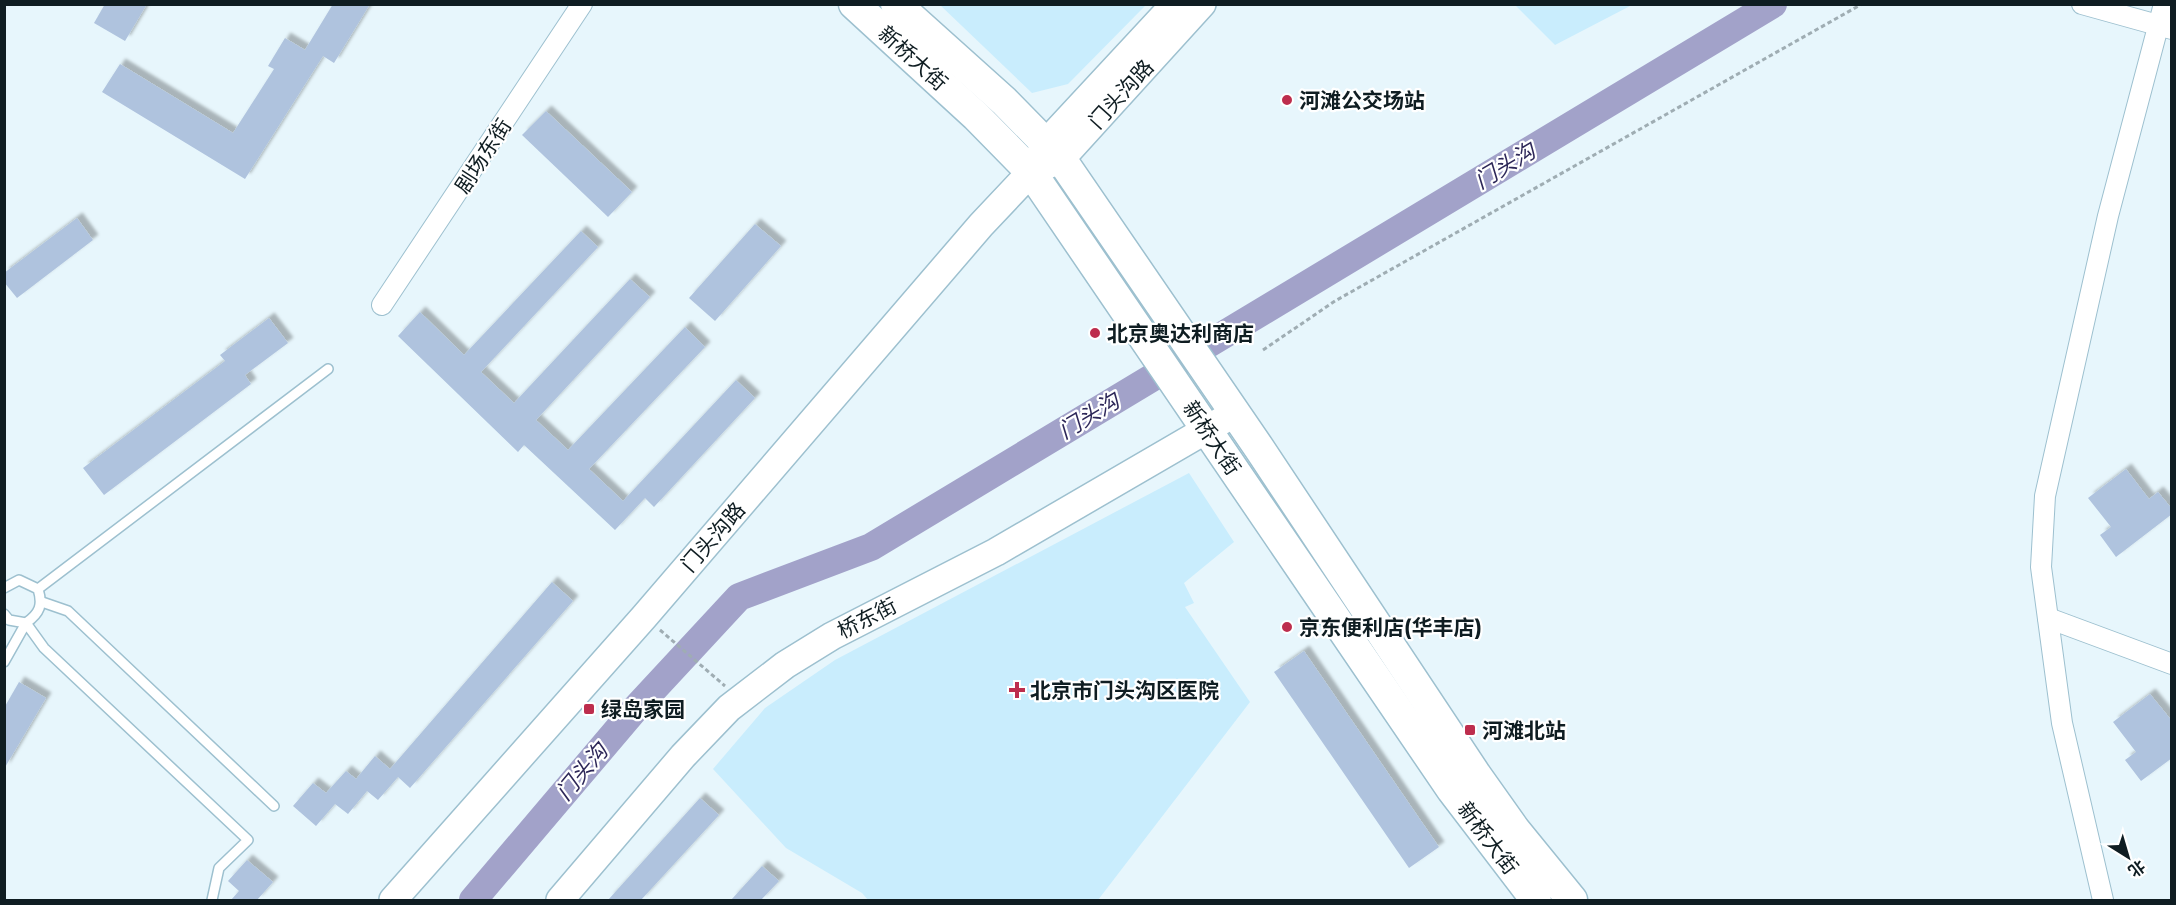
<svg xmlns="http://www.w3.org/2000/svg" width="2176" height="905" font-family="Montserrat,'Noto Sans SC',sans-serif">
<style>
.built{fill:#c9edfd}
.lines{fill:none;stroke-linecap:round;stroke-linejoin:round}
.river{stroke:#a2a2c9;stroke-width:28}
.building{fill:#afc3de;filter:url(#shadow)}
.lane-casing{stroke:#9dc0cf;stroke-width:12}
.street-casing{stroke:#9dc0cf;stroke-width:22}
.secondary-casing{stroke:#9dc0cf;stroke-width:30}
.primary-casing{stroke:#9dc0cf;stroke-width:33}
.path{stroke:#9fadb3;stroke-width:3;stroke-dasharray:4.5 3;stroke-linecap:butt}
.lane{stroke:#fff;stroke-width:9}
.street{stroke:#fff;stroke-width:20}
.secondary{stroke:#fff;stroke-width:27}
.primary{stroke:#fff;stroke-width:30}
.poi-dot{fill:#bd2d4d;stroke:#fff;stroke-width:2}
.labels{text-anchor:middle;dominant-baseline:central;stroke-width:4.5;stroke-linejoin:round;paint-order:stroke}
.street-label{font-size:21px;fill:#0f1d22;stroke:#fff}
.poi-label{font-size:21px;font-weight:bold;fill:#0f1d22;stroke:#fff;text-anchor:start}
.water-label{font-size:22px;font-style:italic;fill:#2d2758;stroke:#fff}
</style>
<defs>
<filter id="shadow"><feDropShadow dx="5.5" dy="-5.5" stdDeviation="1.5" flood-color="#0004"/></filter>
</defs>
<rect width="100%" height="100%" fill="#e7f6fc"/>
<g class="built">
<path d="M940 5H1146L1068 84 1032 93Z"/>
<path d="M1515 5H1632L1555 45Z"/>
<path d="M1189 473 1234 542 1184 583 1194 603 1185 607 1250 702 1098 900H868L862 893 786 848 713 769 765 708 835 660Z"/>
</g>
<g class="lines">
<path class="river" d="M473 900 636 708 739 597 871 547 1773 4"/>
</g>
<g class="building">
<path d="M105 4H147L125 41 94 23Z"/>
<path d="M333 4H370L334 63 323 56 245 179 102 92 120 64 233 133 274 69 268 66 285 38 305 50Z"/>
<path d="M546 111 632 192 608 217 522 135Z"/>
<path d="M77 218 93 240 17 298 4 282V273Z"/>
<path d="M755 224 781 246 715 321 689 298Z"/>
<path d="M581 231 598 247 481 372 514 403 630 279 650 297 536 420 568 450 685 327 705 347 589 469 623 501 736 380 755 398 654 507 645 498 615 530 524 445 518 452 398 336 420 312 464 355Z"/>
<path d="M269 318 288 343 245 375 251 384 104 495 83 468 225 361 220 355Z"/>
<path d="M2126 469 2149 499 2158 492 2172 509V514L2116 557 2100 535 2111 527 2088 498Z"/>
<path d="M552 582 573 601 410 788 398 777 378 800 367 791 348 814 335 804 316 826 293 806 313 783 326 793 346 771 356 779 375 756 390 769Z"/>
<path d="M1304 651 1439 847 1409 868 1274 672Z"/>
<path d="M19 682 46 698 4 769V708Z"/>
<path d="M2150 694 2172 721V758L2141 781 2125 760 2136 752 2113 722Z"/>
<path d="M700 798 719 815 641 900H608Z"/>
<path d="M247 860 273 882 257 900H231L239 891 228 881Z"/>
<path d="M762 866 779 881 761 900H731Z"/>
</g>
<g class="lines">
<g class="lane-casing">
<g id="lane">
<path d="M4 588 19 580 38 589C43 605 40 613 26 623L9 620 4 614"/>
<path d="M38 589 328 369"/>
<path d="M42 602 68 611 274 806"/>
<path d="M4 662 26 623 44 648 248 840 219 868 212 900"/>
</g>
</g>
<g class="street-casing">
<g id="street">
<path d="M2082 4 2172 29"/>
<path d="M382 305 582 4"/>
<path d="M2048 618 2172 664"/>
<path d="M2103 900 2062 723 2041 567 2045 496 2108 216 2164 4"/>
</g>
</g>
<g class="secondary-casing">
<g id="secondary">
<path d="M1041 168 1061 159 1202 4"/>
<path d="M393 900 644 617 981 225 1031 172 1046 143 1175 4"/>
<path d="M560 900 683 756 729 708 785 665 832 636 996 552 1235 413"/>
</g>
</g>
<g class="primary-casing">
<g id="primary">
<path d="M854 4 976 116 1031 172 1452 790 1536 900"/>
<path d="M896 4 1004 101 1061 159 1259 448 1476 775 1515 830 1572 900"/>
</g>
</g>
<g class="path">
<path d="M1263 350 1335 301 1862 4"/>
<path d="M660 630 725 686"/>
</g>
<use href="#lane" class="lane"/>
<use href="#street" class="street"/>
<use href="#secondary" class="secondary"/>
<use href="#primary" class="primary"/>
</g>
<g class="poi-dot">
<circle cx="1287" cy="100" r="6"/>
<circle cx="1095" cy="333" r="6"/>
<circle cx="1287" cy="627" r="6"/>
<path d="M1014 681h6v6h6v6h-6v6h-6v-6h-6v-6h6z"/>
<rect x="583" y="703" width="12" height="12" rx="3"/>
<rect x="1464" y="724" width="12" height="12" rx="3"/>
</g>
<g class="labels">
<g class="street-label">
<text transform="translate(913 58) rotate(42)">新桥大街</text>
<text transform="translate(1121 94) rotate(-48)">门头沟路</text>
<text transform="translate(483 156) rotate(-57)">剧场东街</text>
<text transform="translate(1212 438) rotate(56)">新桥大街</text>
<text transform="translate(713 537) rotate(-49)">门头沟路</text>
<text transform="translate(867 618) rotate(-27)">桥东街</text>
<text transform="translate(1488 838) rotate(53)">新桥大街</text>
</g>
<g class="poi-label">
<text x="1299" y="100">河滩公交场站</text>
<text x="1107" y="333">北京奥达利商店</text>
<text x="1299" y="627">京东便利店(华丰店)</text>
<text x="1030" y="690">北京市门头沟区医院</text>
<text x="601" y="709">绿岛家园</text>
<text x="1482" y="730">河滩北站</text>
</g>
<g class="water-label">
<text transform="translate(1505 166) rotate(-31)">门头沟</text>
<text transform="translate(1089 416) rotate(-31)">门头沟</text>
<text transform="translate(582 772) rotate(-50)">门头沟</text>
</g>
</g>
<rect width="2176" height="905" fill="none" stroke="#0f1d22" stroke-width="12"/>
<g transform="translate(2128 857) rotate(143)" stroke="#ffffff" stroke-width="4.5" paint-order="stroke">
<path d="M0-4.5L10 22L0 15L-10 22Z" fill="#0f1d22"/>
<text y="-9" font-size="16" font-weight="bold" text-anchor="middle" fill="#0f1d22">北</text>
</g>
</svg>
